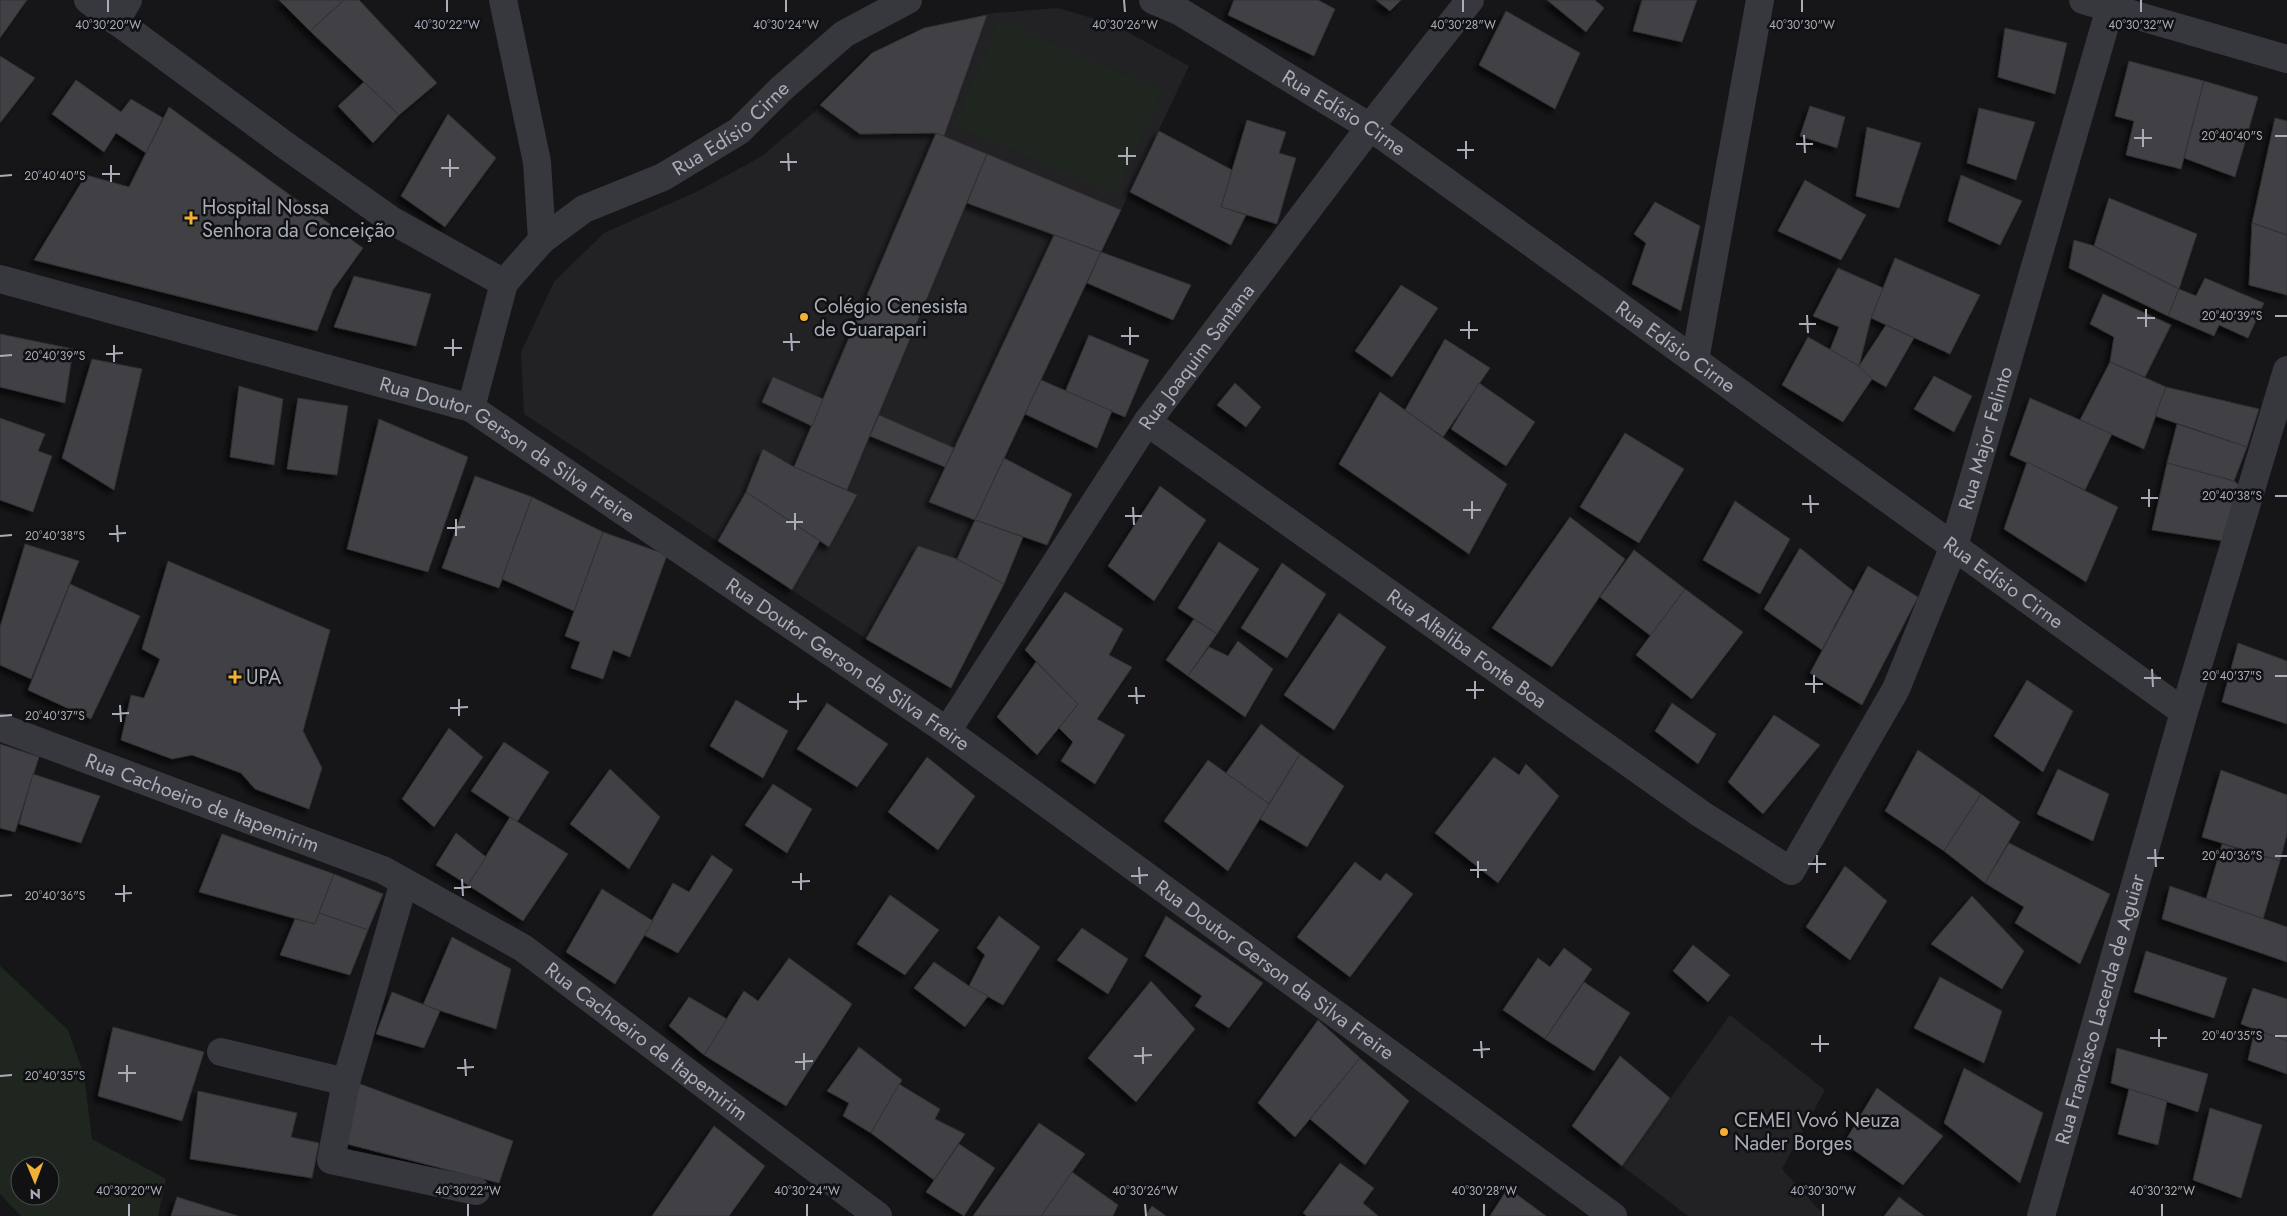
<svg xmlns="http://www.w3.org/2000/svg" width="2287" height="1216" font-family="Jost,sans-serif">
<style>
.built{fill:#222225}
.green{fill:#1e261f;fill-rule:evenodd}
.building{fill:#404145;stroke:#303034;filter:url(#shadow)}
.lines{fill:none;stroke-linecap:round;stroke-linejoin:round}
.minor{stroke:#37383d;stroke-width:28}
.ticks{fill:none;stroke:#a8adb8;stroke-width:2}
.poi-dot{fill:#f2b134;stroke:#111113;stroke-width:2}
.labels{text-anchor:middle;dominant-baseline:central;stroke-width:5;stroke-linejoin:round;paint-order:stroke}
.street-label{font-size:20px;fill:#a8adb8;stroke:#111113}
.poi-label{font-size:20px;fill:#a8adb8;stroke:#111113;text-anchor:start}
.ticks-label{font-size:12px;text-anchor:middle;fill:#a8adb8;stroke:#111113;stroke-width:5;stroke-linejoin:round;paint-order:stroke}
</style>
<defs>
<filter id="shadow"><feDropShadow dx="-4.5" dy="4.5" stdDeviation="2.5" flood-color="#0009"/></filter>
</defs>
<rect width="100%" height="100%" fill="#161618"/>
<g class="built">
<path d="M1058 8 1115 25 1189 66 957 559 918 546 866 639 524 414 521 352 554 282 604 233 698 191 762 156 813 113 872 53 924 28 995 13Z"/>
<path d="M1730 1015 1825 1090 1782 1169 1825 1216H1688L1622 1166Z"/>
</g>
<g class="green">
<path d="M999 21 1162 90 1117 194 954 125Z"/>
<path d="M0 966 68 1030 84 1075 92 1139 166 1179 158 1216H21L0 1194ZM20 1166H50V1196H20Z"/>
</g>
<g class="building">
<path d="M0 0H27L0 38Z"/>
<path d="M279 0H344L310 31Z"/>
<path d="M344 0H359L437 83 399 115 310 31Z"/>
<path d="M1234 0H1318L1335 9 1314 56 1228 15Z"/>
<path d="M1376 0H1401L1390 11Z"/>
<path d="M1547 0H1595L1604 8 1586 32Z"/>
<path d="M1642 0H1697L1682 42 1633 31Z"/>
<path d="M1506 11 1580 53 1555 109 1479 65Z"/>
<path d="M987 15 944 136 936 133 860 134 820 105 872 53 924 28Z"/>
<path d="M2005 28 2067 43 2055 94 1998 77Z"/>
<path d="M0 56 35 78 0 123Z"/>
<path d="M2129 61 2204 81 2181 169 2126 155 2134 121 2115 116Z"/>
<path d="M76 80 121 112 131 99 163 118 146 153 116 133 104 152 52 114Z"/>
<path d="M2204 81 2258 97 2235 177 2184 158Z"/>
<path d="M364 82 399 115 373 143 338 106Z"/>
<path d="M1810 106 1845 117 1837 148 1800 136Z"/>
<path d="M169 107 363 248 333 290 317 331 34 260 86 175 129 187Z"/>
<path d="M1979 108 2035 122 2016 180 1967 163Z"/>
<path d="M448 114 496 158 445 227 401 196Z"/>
<path d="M2275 118 2287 121V235L2252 223Z"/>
<path d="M1247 120 1286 132 1279 153 1296 158 1277 224 1221 207Z"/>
<path d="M1867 127 1921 143 1899 208 1856 196Z"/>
<path d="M1159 131 1232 170 1221 207 1246 215 1231 245 1130 192Z"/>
<path d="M936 133 987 154 847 490 794 467Z"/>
<path d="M987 154 1121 210 1101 252 967 203Z"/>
<path d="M1961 175 2022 201 2000 245 1948 221Z"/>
<path d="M1805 180 1866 215 1841 260 1778 231Z"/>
<path d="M2109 198 2197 234 2179 289 2094 246Z"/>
<path d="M1655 202 1700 226 1681 311 1632 284 1646 243 1634 234Z"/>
<path d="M2252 223 2287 235V295L2249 285Z"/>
<path d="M1054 235 1101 252 975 520 929 502Z"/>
<path d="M2074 240 2094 246 2179 289 2168 316 2069 268Z"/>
<path d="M1101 252 1191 285 1173 320 1087 283Z"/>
<path d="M1895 258 1980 295 1950 354 1871 318Z"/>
<path d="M1838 268 1883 288 1871 318 1859 366 1830 350 1839 327 1813 316Z"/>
<path d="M354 276 431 294 416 346 334 327Z"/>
<path d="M2205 278 2264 303 2248 338 2219 325 2214 336 2168 316 2179 289 2196 296Z"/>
<path d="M1401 285 1438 308 1392 377 1355 351Z"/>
<path d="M2103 294 2171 325 2145 377 2110 362 2114 337 2090 324Z"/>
<path d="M1886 325 1914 338 1886 387 1872 379 1859 366Z"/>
<path d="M0 334 73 349 65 403 0 387Z"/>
<path d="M1089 335 1149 360 1125 417 1065 392Z"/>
<path d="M1808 337 1859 366 1872 379 1843 422 1782 385Z"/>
<path d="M1445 339 1490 368 1443 437 1405 410Z"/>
<path d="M92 359 142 369 114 490 62 458Z"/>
<path d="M2110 362 2166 387 2144 449 2080 420Z"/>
<path d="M1934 376 1972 396 1954 432 1914 409Z"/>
<path d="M773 377 823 399 812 426 762 402Z"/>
<path d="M1041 380 1112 411 1097 448 1025 414Z"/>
<path d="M1235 383 1261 407 1246 427 1217 405Z"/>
<path d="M1479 383 1535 422 1506 466 1451 429Z"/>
<path d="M239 386 283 399 274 465 230 457Z"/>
<path d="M2166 387 2259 409 2247 447 2155 416Z"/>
<path d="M1380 392 1507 484 1469 554 1339 464Z"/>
<path d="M298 398 348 406 337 475 287 469Z"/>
<path d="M2030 398 2112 434 2085 490 2010 455Z"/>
<path d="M879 415 954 448 945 467 870 436Z"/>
<path d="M0 418 45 434 38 451 52 456 33 512 0 500Z"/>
<path d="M379 419 468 457 428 572 347 549Z"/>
<path d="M2177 424 2247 447 2234 481 2167 463Z"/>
<path d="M1625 433 1684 469 1639 543 1580 507Z"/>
<path d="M763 449 794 467 857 495 829 547 746 492Z"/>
<path d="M1004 458 1072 494 1047 545 975 520Z"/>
<path d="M2027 462 2118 507 2086 582 2004 529Z"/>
<path d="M2167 463 2234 481 2241 487 2224 541 2152 530Z"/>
<path d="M475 476 532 497 499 588 442 568Z"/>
<path d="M1160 486 1206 520 1154 601 1108 566Z"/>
<path d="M746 492 820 541 792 590 718 541Z"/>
<path d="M532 497 603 532 574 611 502 579Z"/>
<path d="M1735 501 1790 539 1760 594 1703 560Z"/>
<path d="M1570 517 1625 559 1552 667 1492 628Z"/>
<path d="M975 520 1023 537 1004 584 957 559Z"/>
<path d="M603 532 667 555 630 657 613 650 603 679 571 668 580 642 565 636Z"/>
<path d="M1219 542 1259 569 1217 634 1178 608Z"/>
<path d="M25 544 79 561 31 679 0 665V627Z"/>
<path d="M918 546 957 559 1004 584 951 688 866 639Z"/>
<path d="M1800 548 1853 591 1822 650 1764 609Z"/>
<path d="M1634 550 1685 589 1651 636 1600 597Z"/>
<path d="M168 561 330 630 303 731 322 768 309 809 255 789 241 773 192 755 172 759 121 740 131 695 144 698 160 659 142 649Z"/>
<path d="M1282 563 1326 594 1287 658 1241 628Z"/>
<path d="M1868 566 1918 597 1862 705 1810 673Z"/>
<path d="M70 584 140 616 91 719 28 690Z"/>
<path d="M1685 589 1743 632 1692 699 1636 655Z"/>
<path d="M1065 592 1123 629 1109 655 1132 667 1097 719 1125 735 1095 784 1061 761 1073 742 1059 728 1078 704 1025 650Z"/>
<path d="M1339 613 1386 647 1334 730 1284 695Z"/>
<path d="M1194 619 1217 634 1188 676 1166 660Z"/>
<path d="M1238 641 1273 669 1245 717 1188 676 1209 647 1228 656Z"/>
<path d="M2238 643 2287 661V724L2222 702Z"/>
<path d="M1036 662 1078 704 1037 755 997 717Z"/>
<path d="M2027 680 2073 711 2043 772 1994 736Z"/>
<path d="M736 700 788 731 763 778 710 746Z"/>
<path d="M827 703 888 744 857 787 797 749Z"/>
<path d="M1672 703 1716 734 1698 764 1655 731Z"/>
<path d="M1774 715 1820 745 1763 814 1728 782Z"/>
<path d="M1261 724 1300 754 1269 804 1226 773Z"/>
<path d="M449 728 483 757 434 827 402 799Z"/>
<path d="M504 742 549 772 517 822 471 791Z"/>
<path d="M0 744 39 757 15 832 0 828Z"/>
<path d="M1918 750 1981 794 1944 851 1885 811Z"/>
<path d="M1300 754 1344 786 1307 847 1260 819Z"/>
<path d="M927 757 975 796 938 850 888 812Z"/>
<path d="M1494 757 1519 775 1526 764 1559 796 1498 883 1435 833Z"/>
<path d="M1208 760 1269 804 1228 871 1164 821Z"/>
<path d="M610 769 660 817 629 869 570 824Z"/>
<path d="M2058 769 2109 794 2093 841 2037 814Z"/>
<path d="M2221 770 2287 795V834L2280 861 2202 837Z"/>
<path d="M33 774 100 796 81 843 19 824Z"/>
<path d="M773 784 812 809 787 853 745 825Z"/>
<path d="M1981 794 2020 822 1985 883 1944 851Z"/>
<path d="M510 817 568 854 523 921 468 885Z"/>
<path d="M456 833 486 857 468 885 436 865Z"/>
<path d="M222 834 334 874 315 924 199 892Z"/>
<path d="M2009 843 2110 894 2080 964 2015 923 2024 907 1985 883Z"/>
<path d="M2222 844 2280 861 2263 919 2206 899Z"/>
<path d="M712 855 733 870 678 953 644 935 673 883 689 892Z"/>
<path d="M1355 862 1380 881 1386 873 1413 894 1350 977 1297 937Z"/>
<path d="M1845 866 1887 901 1850 960 1806 927Z"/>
<path d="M334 874 383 894 368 930 319 913Z"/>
<path d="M2170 886 2287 927V962L2162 919Z"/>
<path d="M602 889 653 921 615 984 566 952Z"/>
<path d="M890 895 939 930 905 975 857 944Z"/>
<path d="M1972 896 2024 951 2002 989 1931 944Z"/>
<path d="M319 913 368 930 350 975 280 955 295 919 315 924Z"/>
<path d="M999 916 1040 947 1003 1005 969 986 985 955 977 948Z"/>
<path d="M1166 916 1263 983 1229 1028 1195 1006 1202 996 1145 956Z"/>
<path d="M1082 928 1128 959 1108 994 1057 960Z"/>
<path d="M452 937 511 969 496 1029 423 1005Z"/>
<path d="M1693 945 1730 975 1708 1002 1673 971Z"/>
<path d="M1564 948 1592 969 1545 1039 1503 1010 1538 958 1550 967Z"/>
<path d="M2146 951 2227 978 2214 1018 2134 992Z"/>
<path d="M789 958 852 1004 786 1106 704 1055 744 991 758 1001Z"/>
<path d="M934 962 969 986 988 996 965 1027 914 988Z"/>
<path d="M1940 977 2002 1011 1984 1063 1914 1028Z"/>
<path d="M1151 981 1195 1029 1136 1102 1088 1058Z"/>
<path d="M1584 982 1630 1013 1594 1071 1545 1039Z"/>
<path d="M2253 988 2287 999V1041L2241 1024Z"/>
<path d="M392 992 440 1011 424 1048 376 1034Z"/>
<path d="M689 997 727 1019 704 1055 669 1026Z"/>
<path d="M1318 1020 1360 1058 1295 1137 1258 1103Z"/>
<path d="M113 1027 204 1052 182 1121 98 1096Z"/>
<path d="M2255 1029 2287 1041V1074L2248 1060Z"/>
<path d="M859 1047 902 1080 871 1133 843 1116 849 1103 827 1091Z"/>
<path d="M2117 1048 2208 1074 2198 1112 2111 1083Z"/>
<path d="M1620 1056 1670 1098 1622 1166 1572 1126Z"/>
<path d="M1360 1058 1409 1101 1365 1165 1310 1119Z"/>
<path d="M1964 1068 2043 1113 2020 1183 1944 1123Z"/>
<path d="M355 1082 513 1141 499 1183 339 1142Z"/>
<path d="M899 1084 940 1109 935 1119 965 1134 934 1180 871 1133Z"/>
<path d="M1877 1088 1943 1136 1903 1185 1844 1143Z"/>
<path d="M2129 1089 2167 1101 2158 1145 2118 1134Z"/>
<path d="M198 1091 297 1113 291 1137 319 1143 312 1178 190 1159Z"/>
<path d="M2210 1108 2262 1125 2241 1198 2193 1180Z"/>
<path d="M1039 1123 1085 1154 1072 1172 1041 1216H973Z"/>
<path d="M714 1126 765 1166 729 1216H652Z"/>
<path d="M959 1144 995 1168 964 1216 926 1192Z"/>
<path d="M1340 1163 1374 1188 1363 1203 1378 1216H1307L1303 1213Z"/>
<path d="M1072 1172 1118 1205 1113 1216H1041Z"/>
<path d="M1508 1188 1546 1216H1490Z"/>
<path d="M177 1197 238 1216H171Z"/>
<path d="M1899 1197 1924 1216H1884Z"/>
<path d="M1152 1206 1166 1216H1145Z"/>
</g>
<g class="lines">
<g class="minor">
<path d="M88 0 285 145 391 220 504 283"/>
<path d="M503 0 537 162 542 240"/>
<path id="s1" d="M1153 0 1179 11 1370 127 2184 712"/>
<path d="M2083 0 2287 59"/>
<path d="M116 21 128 0"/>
<path id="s2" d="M0 279 471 408 947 731 1613 1216"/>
<path d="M1695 360 1760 0"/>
<path id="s3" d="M471 408 504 283 542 240 584 209 663 177 739 131 781 89 844 34 908 0"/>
<path id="s4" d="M1147 422 1701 814 1791 871 1896 689 1954 546 2110 8"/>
<path id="s5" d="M0 727 383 870 523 948 878 1216"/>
<path id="s6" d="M947 731 1147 422 1370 127 1470 0"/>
<path d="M221 1052 346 1082 404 882"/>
<path d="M346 1082 331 1160 476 1191"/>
<path id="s7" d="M2041 1216 2184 712 2287 370"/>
</g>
</g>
<path class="ticks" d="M108 0V12M447 0V12M786 0V12M1124 0 1125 12M1463 0V12M1802 0V12M2141 0V12M2143 129V147M1804 135 1805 153M2275 136H2287M2134 138H2152M1466 141V159M1796 144H1813M1127 147V165M1457 150H1474M788 153 789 171M1118 156H1136M450 159V177M780 162H797M111 165V182M441 168H459M102 174H120M0 176 12 175M2146 309V327M1807 315 1808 333M2275 316H2287M2137 318H2155M1469 321V339M1799 324H1816M1130 327V345M1460 330H1478M791 333 792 351M1121 336H1139M453 339V356M783 342H800M114 345V362M444 348H462M106 354 123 353M0 356 12 355M2149 489V507M1810 495 1811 513M2275 496H2287M2141 498H2158M1472 501V519M1802 504H1819M1133 507 1134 525M1463 510H1481M795 513V530M1125 516H1142M456 519V536M786 522H803M117 525 118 542M447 528 465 527M109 534 126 533M0 536 12 535M2152 669 2153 687M1814 675V693M2275 676H2287M2144 678H2161M1475 681V699M1805 684H1823M1136 687 1137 704M1466 690H1484M798 693V710M1128 696H1145M459 699V716M789 702 807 701M120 705 121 722M450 708 468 707M112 714 129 713M0 716 12 715M2155 849 2156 867M1817 855V873M2275 856H2287M2147 858H2164M1478 861V878M1808 864H1826M1139 867 1140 884M1470 870H1487M801 873V890M1131 876 1148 875M462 879 463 896M792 882 810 881M124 885V902M454 888 471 887M115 894 132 893M0 896 12 895M2159 1029V1047M1820 1035V1052M2275 1036H2287M2150 1038H2167M1481 1041 1482 1058M1811 1044H1829M1143 1047V1064M1473 1050 1490 1049M804 1053V1070M1134 1056 1152 1055M465 1059 466 1076M795 1062 813 1061M127 1065V1082M457 1068 474 1067M118 1073H136M0 1076 12 1075M129 1204V1216M468 1204V1216M807 1204V1216M1145 1204 1146 1216M1484 1204V1216M1823 1204V1216M2162 1204V1216"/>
<g class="poi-dot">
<path d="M188.5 210.5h5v5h5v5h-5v5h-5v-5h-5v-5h5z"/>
<circle cx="804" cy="317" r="5"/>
<path d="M232.5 669.5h5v5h5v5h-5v5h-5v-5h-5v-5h5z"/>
<circle cx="1724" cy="1132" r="5"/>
</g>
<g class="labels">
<g class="street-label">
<text stroke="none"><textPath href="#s1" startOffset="222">Rua Edísio Cirne</textPath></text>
<text stroke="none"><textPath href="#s3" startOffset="408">Rua Edísio Cirne</textPath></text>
<text stroke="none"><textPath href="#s1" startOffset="628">Rua Edísio Cirne</textPath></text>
<text stroke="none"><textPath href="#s6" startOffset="450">Rua Joaquim Santana</textPath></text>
<text stroke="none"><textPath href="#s4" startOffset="1262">Rua Major Felinto</textPath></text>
<text stroke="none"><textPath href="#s2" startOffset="539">Rua Doutor Gerson da Silva Freire</textPath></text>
<text stroke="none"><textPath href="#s1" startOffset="1032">Rua Edísio Cirne</textPath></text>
<text stroke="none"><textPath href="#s4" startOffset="392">Rua Altaliba Fonte Boa</textPath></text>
<text stroke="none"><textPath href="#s2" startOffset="944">Rua Doutor Gerson da Silva Freire</textPath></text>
<text stroke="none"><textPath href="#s5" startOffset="216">Rua Cachoeiro de Itapemirim</textPath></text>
<text stroke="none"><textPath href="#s2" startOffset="1469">Rua Doutor Gerson da Silva Freire</textPath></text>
<text stroke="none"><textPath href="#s7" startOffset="215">Rua Francisco Lacerda de Aguiar</textPath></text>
<text stroke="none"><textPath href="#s5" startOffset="724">Rua Cachoeiro de Itapemirim</textPath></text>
</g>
<g class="poi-label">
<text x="202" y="207">Hospital Nossa<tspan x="202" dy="23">Senhora da Conceição</tspan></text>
<text x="814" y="306">Colégio Cenesista<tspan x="814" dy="23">de Guarapari</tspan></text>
<text x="246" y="677">UPA</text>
<text x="1734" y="1120">CEMEI Vovó Neuza<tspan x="1734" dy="23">Nader Borges</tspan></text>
</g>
</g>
<g class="ticks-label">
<text x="108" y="29">40°30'20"W</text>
<text x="447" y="29">40°30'22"W</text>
<text x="786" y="29">40°30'24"W</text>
<text x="1125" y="29">40°30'26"W</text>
<text x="1463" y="29">40°30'28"W</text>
<text x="1802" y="29">40°30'30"W</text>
<text x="2141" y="29">40°30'32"W</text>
<text x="2232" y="140">20°40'40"S</text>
<text x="55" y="180">20°40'40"S</text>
<text x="2232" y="320">20°40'39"S</text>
<text x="55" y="360">20°40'39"S</text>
<text x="2232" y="500">20°40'38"S</text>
<text x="55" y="540">20°40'38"S</text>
<text x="2232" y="680">20°40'37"S</text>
<text x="55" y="720">20°40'37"S</text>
<text x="2232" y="860">20°40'36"S</text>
<text x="55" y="900">20°40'36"S</text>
<text x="2232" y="1040">20°40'35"S</text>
<text x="55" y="1080">20°40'35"S</text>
<text x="129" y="1195">40°30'20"W</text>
<text x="468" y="1195">40°30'22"W</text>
<text x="807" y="1195">40°30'24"W</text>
<text x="1145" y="1195">40°30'26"W</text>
<text x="1484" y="1195">40°30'28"W</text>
<text x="1823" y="1195">40°30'30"W</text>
<text x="2162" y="1195">40°30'32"W</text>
</g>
<g transform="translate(35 1181) rotate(179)"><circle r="24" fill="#111113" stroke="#4d4f55"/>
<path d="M0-4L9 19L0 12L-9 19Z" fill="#f2b134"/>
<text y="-8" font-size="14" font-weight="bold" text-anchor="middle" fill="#a8adb8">N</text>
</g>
</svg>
